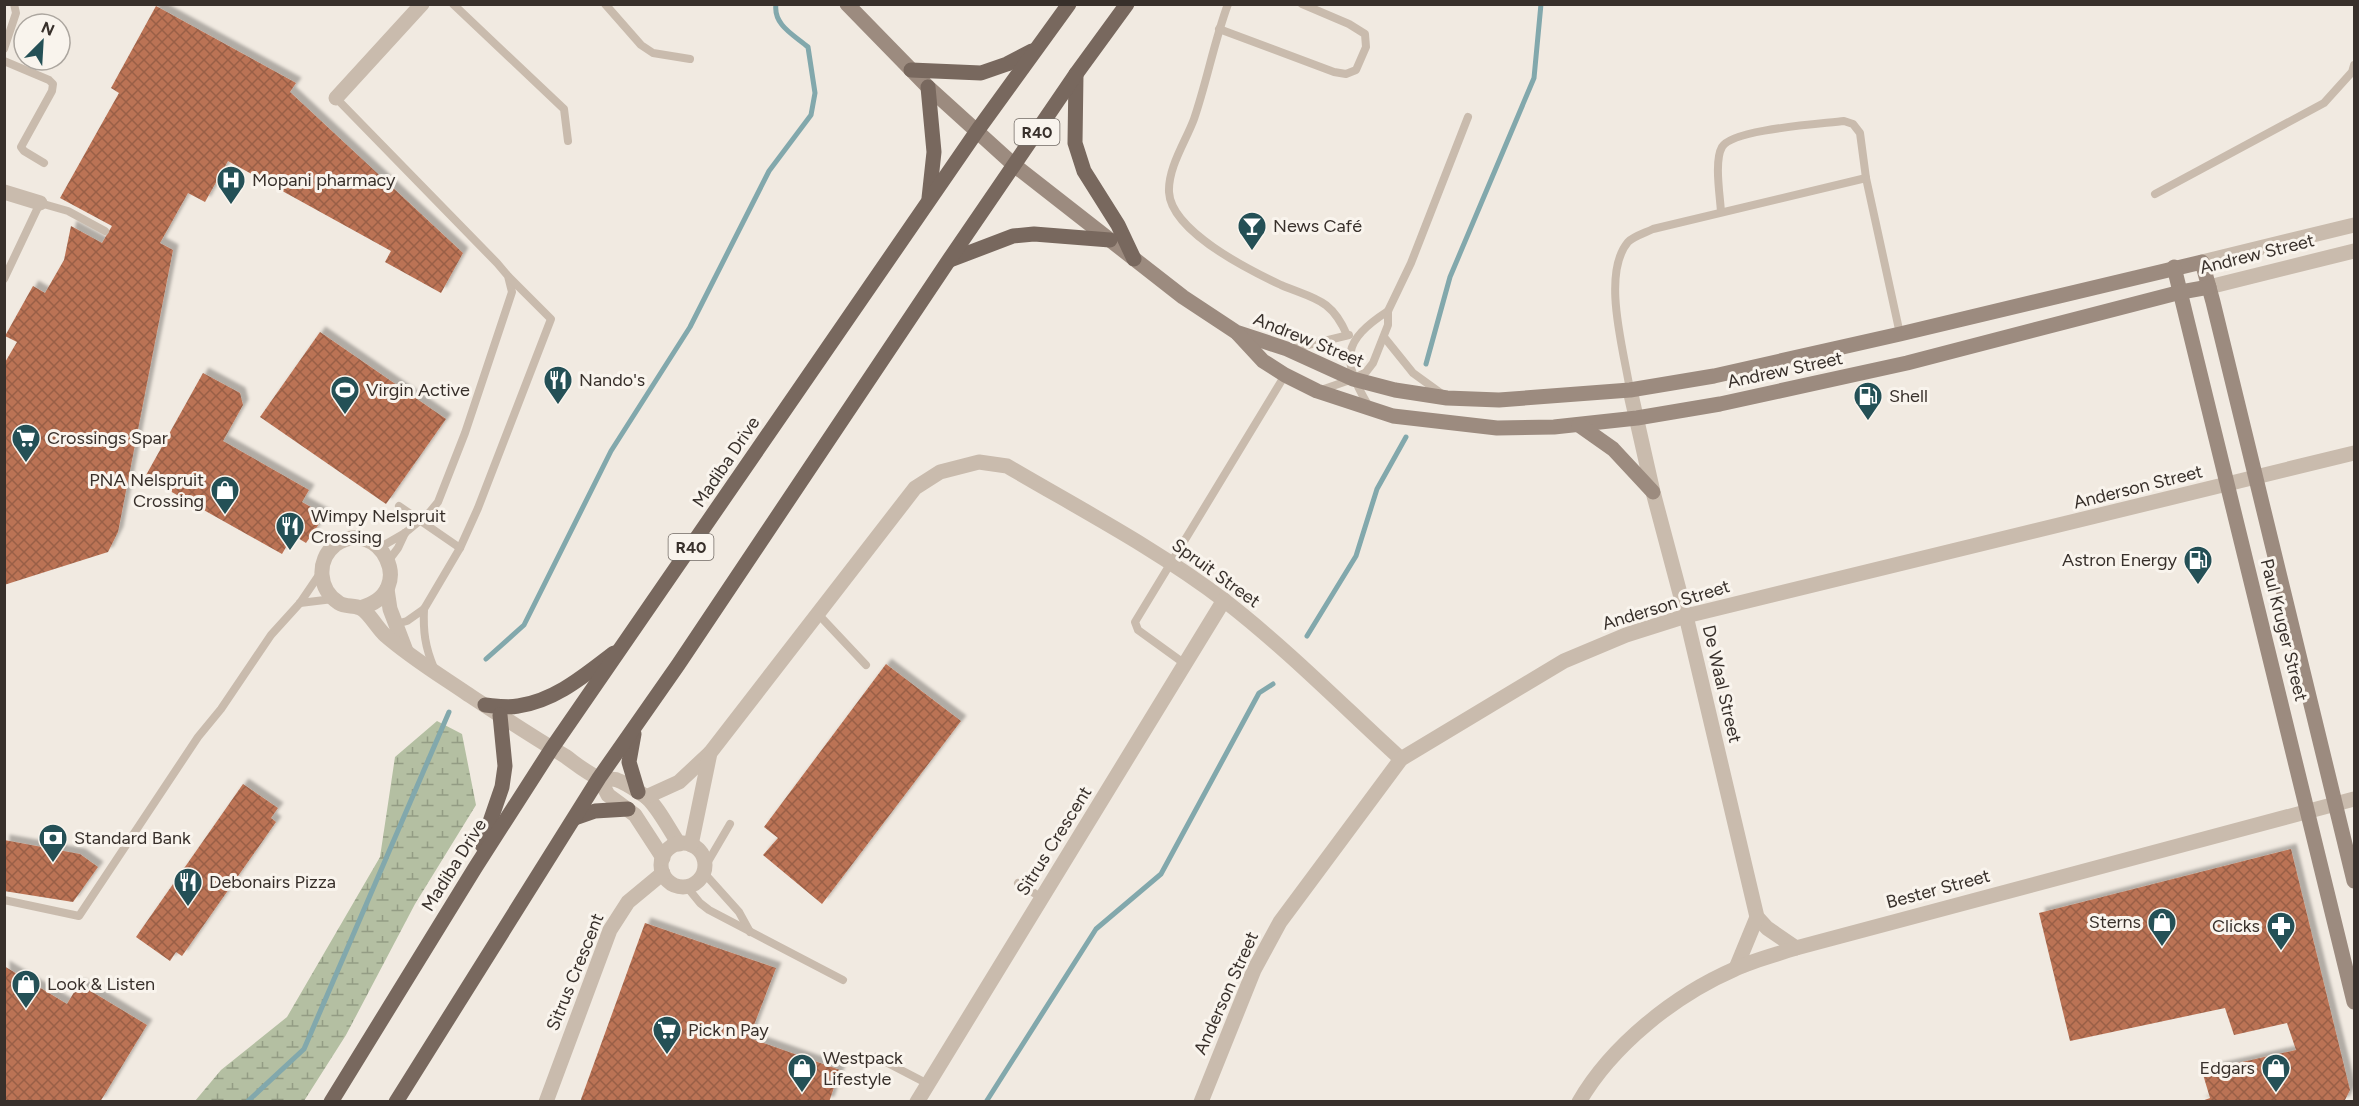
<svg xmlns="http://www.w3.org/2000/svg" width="2359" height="1106" font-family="Figtree,sans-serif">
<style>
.wetland{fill:url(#wetland-marsh)}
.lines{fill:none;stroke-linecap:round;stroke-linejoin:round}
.stream{stroke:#82a8ac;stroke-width:5}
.building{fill:url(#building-cross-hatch);filter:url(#shadow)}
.service{stroke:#c9bbad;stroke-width:8}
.minor{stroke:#c9bbad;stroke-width:15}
.tertiary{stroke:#c9bbad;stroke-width:15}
.secondary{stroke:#9c8b7f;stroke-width:15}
.primary{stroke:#78685e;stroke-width:15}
.service-bridge{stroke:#c9bbad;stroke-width:8}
.labels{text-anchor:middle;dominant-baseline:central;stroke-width:6;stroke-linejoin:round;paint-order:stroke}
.shield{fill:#f9f4ed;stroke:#726b65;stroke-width:1.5}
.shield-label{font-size:16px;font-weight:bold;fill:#38302b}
.poi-label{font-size:18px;fill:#38302b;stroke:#f9f4ed;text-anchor:start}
.street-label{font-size:18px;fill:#38302b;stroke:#f9f4ed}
</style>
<defs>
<pattern id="wetland-marsh" width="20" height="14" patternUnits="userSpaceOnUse" patternTransform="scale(1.5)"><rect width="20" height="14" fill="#b4bfa2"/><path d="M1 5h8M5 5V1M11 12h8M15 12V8" fill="none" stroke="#939c84"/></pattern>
<pattern id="building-cross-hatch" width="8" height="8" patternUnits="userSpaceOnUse" patternTransform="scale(1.5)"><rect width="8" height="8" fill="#bb7355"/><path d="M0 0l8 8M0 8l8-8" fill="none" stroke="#995f47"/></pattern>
<filter id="shadow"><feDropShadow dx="5.5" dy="-5.5" stdDeviation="1.5" flood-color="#0004"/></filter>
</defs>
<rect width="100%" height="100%" fill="#f1eae1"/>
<path class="wetland" d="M437 721 462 734 476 805 415 904 346 1035 304 1101H195L221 1070 287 1017 380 857 395 757Z"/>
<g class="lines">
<g class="stream">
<path d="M1426 364 1450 277 1534 78 1541 4"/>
<path d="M1307 636 1356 556 1377 489 1406 437"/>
<path d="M486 659 524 625 611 451 690 327 769 171 811 115 815 93 808 47C794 35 773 25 776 4"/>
<path d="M247 1102 304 1049 449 712"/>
<path d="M986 1102 1096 929 1161 874 1259 693 1273 684"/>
</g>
</g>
<g class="building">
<path d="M156 6 296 83 290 92 463 253 441 293 385 262 391 251 228 161 205 202 188 193 160 243 173 250 118 532 108 552 4 585V364L17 342 5 336 33 286 45 293 64 260 71 226 102 243 112 226 60 198 119 93 111 88Z"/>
<path d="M320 332 446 419 386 504 260 417Z"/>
<path d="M203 373 240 393 243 405 223 441 309 490 302 502 325 515 306 543 293 535 282 554 145 477Z"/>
<path d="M886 664 961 721 822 904 763 855 778 838 764 827Z"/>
<path d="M243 784 278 808 271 818 276 822 182 956 176 952 170 961 136 937Z"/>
<path d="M4 840 80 854 98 867 73 902 4 891Z"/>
<path d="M2291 849 2350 1090 2344 1102H2199L2210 1098 2202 1071 2296 1050 2287 1023 2234 1035 2225 1008 2070 1041 2039 913Z"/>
<path d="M645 923 776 968 749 1038 840 1070 829 1102H580Z"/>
<path d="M4 966 67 1004 79 984 147 1025 100 1102H4Z"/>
</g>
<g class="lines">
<g class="service">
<path d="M453 4 564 109 568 141"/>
<path d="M605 4 641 45 653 53 690 59"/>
<path d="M1228 4C1214 42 1207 81 1194 119 1186 141 1168 167 1169 192 1171 231 1249 270 1281 285 1314 299 1331 298 1347 335"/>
<path d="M1219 29 1334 72 1346 74 1356 70 1366 47 1365 34 1349 24 1302 4"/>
<path d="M4 49 16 13 14 4"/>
<path d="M4 61 49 80 53 84 52 91 21 147 24 151 44 163"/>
<path d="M336 98 497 263 508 276 512 292 465 433 438 502 429 513"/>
<path d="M2155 194 2324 103 2352 72 2354 65"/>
<path d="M1721 212C1720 195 1714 161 1722 147 1732 129 1821 124 1844 121L1853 124 1860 133 1866 178 1900 334"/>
<path d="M4 279 40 203 68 211 105 231"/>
<path d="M1384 337 1413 373 1442 394"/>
<path d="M1291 349 1349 335"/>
<path d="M1321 390 1353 379 1366 372 1373 363 1388 325V311L1411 263 1468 117"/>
<path d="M1630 390C1624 351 1601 274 1628 242 1634 236 1645 233 1653 229L1866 178"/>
<path d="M1368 405C1341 359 1342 341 1388 311"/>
<path d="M399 506 460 548"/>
<path d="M379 548 405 533"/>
<path d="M389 560 398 548 405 533"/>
<path d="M300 603 333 599"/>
<path d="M424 609C423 631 425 647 434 668"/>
<path d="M818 614 866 665"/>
<path d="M396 624 407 621 424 609 460 548 478 508 551 319 509 277"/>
<path d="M1185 664 1138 630 1135 622 1285 375"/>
<path d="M706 865 730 824"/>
<path d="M704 873 739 912 750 932"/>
<path d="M1018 883 1042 898"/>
<path d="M687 887 700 903 709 910 843 980"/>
<path d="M4 900 79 916 198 737 221 709 271 635 300 603 321 572"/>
<path d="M876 1057 928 1084"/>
</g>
<g class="minor">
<path d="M336 98 422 4"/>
<path d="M4 192 40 203"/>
<path d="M1630 390 1653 492 1686 616 1757 917 1767 928 1796 948"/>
<path d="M387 589 390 609 406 651"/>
<path d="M360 608C421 592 378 514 335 545 316 560 318 590 339 603 345 607 354 605 360 608 368 611 378 629 385 635 410 657 438 674 466 693 498 714 531 736 565 756 575 763 588 774 599 778 605 780 612 778 617 780 626 783 637 791 645 796 657 805 670 831 679 844"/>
<path d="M599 778 608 795 635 815 663 858"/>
<path d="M646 797 679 782 710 753"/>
<circle cx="683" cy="865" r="22"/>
<path d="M691 845 710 753 915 488 940 472 979 462 1007 466C1080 509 1157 549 1225 601 1287 649 1343 706 1401 759"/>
<path d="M1736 968 1757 917"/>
<path d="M546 1102 610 930 628 902 663 873"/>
<path d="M917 1102 1224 600"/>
<path d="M1201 1102 1254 970 1280 922 1401 759 1564 661 1626 635 1686 616 2354 453"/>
<path d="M1579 1102C1612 1045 1675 995 1735 969 1754 960 1775 955 1796 948L2354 799"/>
</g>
<g class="tertiary">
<path d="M2202 262 2354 225"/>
<path d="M2209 287 2354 251"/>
</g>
<g class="secondary">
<path d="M847 4 928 87 1014 165 1183 297 1236 332 1287 349 1353 379 1395 390 1447 398 1499 400 1630 390 1714 376 1900 334 2202 262 2213 302 2354 881"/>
<path d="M2174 267 2354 1002"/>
<path d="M1238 334 1263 361 1285 375 1317 391 1393 416 1497 428 1554 427 1637 418 1720 404 1907 363 2181 292 2209 287"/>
<path d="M1579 425 1613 449 1653 492"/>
</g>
<g class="primary">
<path d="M911 70 981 73 1007 64 1032 51"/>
<path d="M1076 74 1075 143 1084 171 1118 225 1134 259"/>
<path d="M928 87 934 152 929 198"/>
<path d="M950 260 1013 236 1034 234 1110 240"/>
<path d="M485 705C496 706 507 708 518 706 555 701 585 675 614 653"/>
<path d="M634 734 629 762 638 792"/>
<path d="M575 818 595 811 628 809"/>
<path d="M482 845 502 787 505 766 500 715"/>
<path d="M331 1102 475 868 552 748 977 131 1069 4"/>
<path d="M396 1102 599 778 678 665 949 260 1076 74 1127 4"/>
</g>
<path class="service-bridge" d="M405 533 429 513"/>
</g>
<defs>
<g id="hospital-pin" transform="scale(1.5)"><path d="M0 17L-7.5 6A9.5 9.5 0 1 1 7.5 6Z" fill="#245056" stroke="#f9f4ed"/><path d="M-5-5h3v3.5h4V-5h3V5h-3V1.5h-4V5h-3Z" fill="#fff"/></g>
<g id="bar-pin" transform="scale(1.5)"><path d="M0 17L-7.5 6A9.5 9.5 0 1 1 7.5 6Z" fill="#245056" stroke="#f9f4ed"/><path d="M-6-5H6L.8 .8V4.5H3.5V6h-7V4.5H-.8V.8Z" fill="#fff"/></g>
<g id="restaurant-pin" transform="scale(1.5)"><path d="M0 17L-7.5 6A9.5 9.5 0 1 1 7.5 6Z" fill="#245056" stroke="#f9f4ed"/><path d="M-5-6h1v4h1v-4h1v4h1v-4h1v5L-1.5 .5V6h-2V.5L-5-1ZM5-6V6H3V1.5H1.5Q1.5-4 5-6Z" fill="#fff"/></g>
<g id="stadium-pin" transform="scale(1.5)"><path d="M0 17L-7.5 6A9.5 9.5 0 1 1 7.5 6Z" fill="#245056" stroke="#f9f4ed"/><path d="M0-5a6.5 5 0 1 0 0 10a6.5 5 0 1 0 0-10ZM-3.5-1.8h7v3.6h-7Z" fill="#fff"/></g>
<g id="fuel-pin" transform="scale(1.5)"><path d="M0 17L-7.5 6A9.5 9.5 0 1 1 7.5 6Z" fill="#245056" stroke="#f9f4ed"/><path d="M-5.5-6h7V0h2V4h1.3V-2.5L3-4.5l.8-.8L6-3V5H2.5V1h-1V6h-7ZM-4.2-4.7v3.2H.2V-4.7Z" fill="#fff"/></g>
<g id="supermarket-pin" transform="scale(1.5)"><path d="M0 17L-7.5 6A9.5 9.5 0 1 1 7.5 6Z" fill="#245056" stroke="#f9f4ed"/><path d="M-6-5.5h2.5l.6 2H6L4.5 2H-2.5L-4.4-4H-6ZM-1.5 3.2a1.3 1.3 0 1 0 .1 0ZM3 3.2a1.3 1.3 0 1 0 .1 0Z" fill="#fff"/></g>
<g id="shop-pin" transform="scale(1.5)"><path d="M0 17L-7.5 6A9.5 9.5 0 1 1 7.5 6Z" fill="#245056" stroke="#f9f4ed"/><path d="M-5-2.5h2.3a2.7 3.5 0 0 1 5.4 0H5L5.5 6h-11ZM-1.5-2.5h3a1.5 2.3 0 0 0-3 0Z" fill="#fff"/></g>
<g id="bank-pin" transform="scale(1.5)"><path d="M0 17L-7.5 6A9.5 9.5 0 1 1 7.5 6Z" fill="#245056" stroke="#f9f4ed"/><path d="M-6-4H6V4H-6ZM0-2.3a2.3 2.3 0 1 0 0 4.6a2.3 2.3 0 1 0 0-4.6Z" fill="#fff"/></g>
<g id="pharmacy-pin" transform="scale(1.5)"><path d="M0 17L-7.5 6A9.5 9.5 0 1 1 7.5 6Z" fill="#245056" stroke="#f9f4ed"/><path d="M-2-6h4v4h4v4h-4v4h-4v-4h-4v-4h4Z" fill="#fff"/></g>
</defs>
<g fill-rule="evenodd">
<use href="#hospital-pin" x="231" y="180"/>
<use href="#bar-pin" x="1252" y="226"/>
<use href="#restaurant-pin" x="558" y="380"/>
<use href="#stadium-pin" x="345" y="390"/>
<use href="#fuel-pin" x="1868" y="396"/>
<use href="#supermarket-pin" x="26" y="438"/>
<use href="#shop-pin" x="225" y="490"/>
<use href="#restaurant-pin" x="290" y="526"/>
<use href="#fuel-pin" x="2198" y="560"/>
<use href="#bank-pin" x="53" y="838"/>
<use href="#restaurant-pin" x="188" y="882"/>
<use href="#shop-pin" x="2162" y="922"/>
<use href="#pharmacy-pin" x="2281" y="926"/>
<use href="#shop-pin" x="26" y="984"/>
<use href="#supermarket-pin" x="667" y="1030"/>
<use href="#shop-pin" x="802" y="1068"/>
<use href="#shop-pin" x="2276" y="1068"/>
</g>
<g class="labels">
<g class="shield">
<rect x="1014.5" y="119" width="45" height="26" rx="4.5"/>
<rect x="668.5" y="534" width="45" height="26" rx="4.5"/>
</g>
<g class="shield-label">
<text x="1037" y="132">R40</text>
<text x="691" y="547">R40</text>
</g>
<g class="poi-label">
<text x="252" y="180">Mopani pharmacy</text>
<text x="1273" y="226">News Café</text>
<text x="579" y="380">Nando's</text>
<text x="366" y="390">Virgin Active</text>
<text x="1889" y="396">Shell</text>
<text x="47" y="438">Crossings Spar</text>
<text x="204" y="480" text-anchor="end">PNA Nelspruit<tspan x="204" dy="21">Crossing</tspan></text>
<text x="311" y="516">Wimpy Nelspruit<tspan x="311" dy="21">Crossing</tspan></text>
<text x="2177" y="560" text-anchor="end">Astron Energy</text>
<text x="74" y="838">Standard Bank</text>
<text x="209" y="882">Debonairs Pizza</text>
<text x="2141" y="922" text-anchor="end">Sterns</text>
<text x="2260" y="926" text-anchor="end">Clicks</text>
<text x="47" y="984">Look &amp; Listen</text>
<text x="688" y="1030">Pick n Pay</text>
<text x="823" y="1058">Westpack<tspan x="823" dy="21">Lifestyle</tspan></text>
<text x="2255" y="1068" text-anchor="end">Edgars</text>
</g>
<g class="street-label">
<text transform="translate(2257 254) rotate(-14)">Andrew Street</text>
<text transform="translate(1309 340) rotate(22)">Andrew Street</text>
<text transform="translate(1785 370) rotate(-12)">Andrew Street</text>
<text transform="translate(726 462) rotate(-56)">Madiba Drive</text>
<text transform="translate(2138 487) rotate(-14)">Anderson Street</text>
<text transform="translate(1216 573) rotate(36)">Spruit Street</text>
<text transform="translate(1666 605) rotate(-17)">Anderson Street</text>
<text transform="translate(2284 630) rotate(76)">Paul Kruger Street</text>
<text transform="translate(1722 684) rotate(77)">De Waal Street</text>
<text transform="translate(1054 841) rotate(-58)">Sitrus Crescent</text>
<text transform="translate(454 865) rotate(-58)">Madiba Drive</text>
<text transform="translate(1938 889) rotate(-15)">Bester Street</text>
<text transform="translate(575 972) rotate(-68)">Sitrus Crescent</text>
<text transform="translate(1226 993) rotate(-66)">Anderson Street</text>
</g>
</g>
<rect width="2359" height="1106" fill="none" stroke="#38302b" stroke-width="12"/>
<g transform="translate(42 42) rotate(24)"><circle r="28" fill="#f9f4ed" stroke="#aca69f" stroke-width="1.5"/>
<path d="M0-4.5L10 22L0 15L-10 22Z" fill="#245056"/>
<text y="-9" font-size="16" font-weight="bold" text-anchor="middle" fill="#38302b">N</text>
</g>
</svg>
